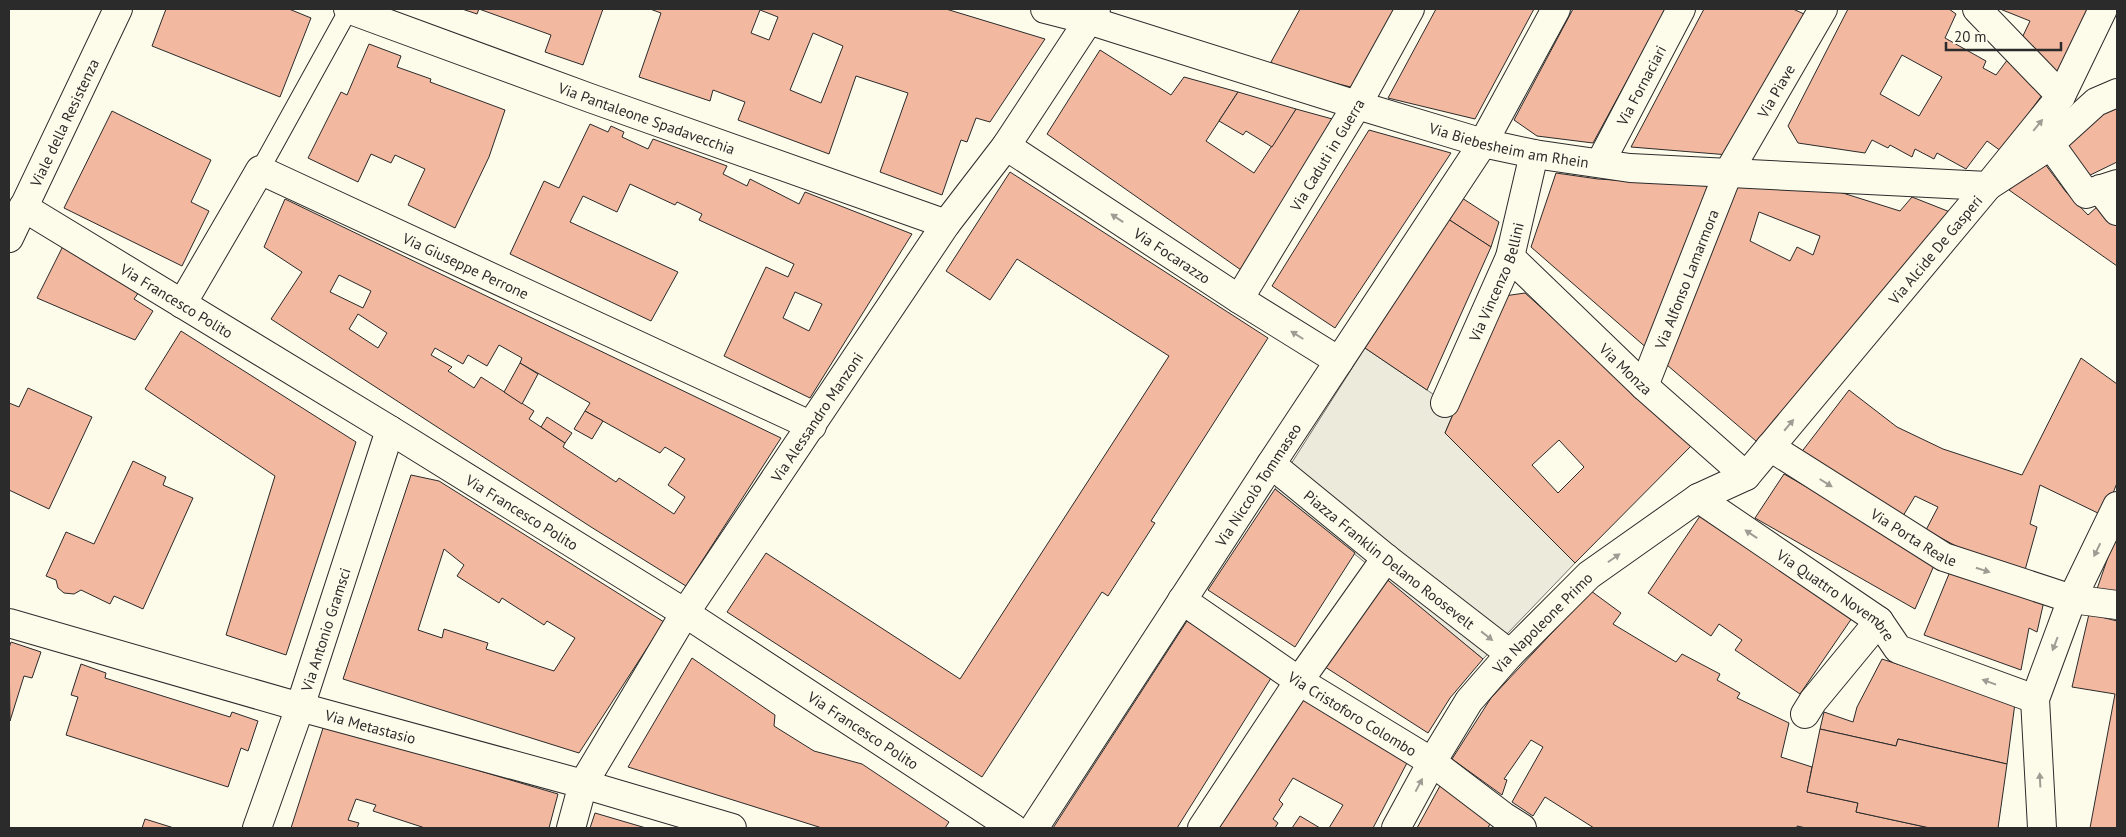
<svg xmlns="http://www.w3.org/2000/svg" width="2126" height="837" font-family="'PT Sans',sans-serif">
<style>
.parking{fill:#eceadb;stroke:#74746e}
.building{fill:#f2b8a0;stroke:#2b2b2b;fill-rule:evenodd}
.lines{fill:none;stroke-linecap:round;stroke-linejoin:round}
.service-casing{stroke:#2b2b2b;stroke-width:20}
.minor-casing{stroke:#2b2b2b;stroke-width:30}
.tertiary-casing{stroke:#2b2b2b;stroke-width:30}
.service{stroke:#fdfbea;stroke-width:18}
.minor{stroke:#fdfbea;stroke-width:28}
.tertiary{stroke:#fdfbea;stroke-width:28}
.oneway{fill:#9e9d94}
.labels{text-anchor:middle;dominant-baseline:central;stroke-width:4;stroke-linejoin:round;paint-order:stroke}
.street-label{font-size:15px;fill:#2b2b2b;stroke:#fdfbea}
</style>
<rect width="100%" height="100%" fill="#fdfbea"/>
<path class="parking" d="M1365 348 1455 409 1445 433 1575 563 1483 659 1275 489Z"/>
<g class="building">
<path d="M166 9H289L311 18 280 97 152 46Z"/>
<path d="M462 9H603L583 65 545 52 551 35 479 9 477 14Z"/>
<path d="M650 9H946L1045 39 990 122 976 118 967 142 961 140 942 195 880 172 908 93 856 76 829 154 738 120 745 102 713 90 710 101 639 77 661 13ZM760 10 778 17 769 40 751 33ZM813 33 843 46 821 103 790 90Z"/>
<path d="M1300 9H1399L1359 89 1273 68 1275 65 1271 62Z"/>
<path d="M1436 9H1534L1475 119 1388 98Z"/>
<path d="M1573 9H1666L1593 143 1537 136 1514 120Z"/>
<path d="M1704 9H1793L1804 14 1729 155 1631 147Z"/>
<path d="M1848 9H1949L1956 14 1945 38 1986 61 1983 68 1996 75 2008 59 2045 91 2001 151 1987 141 1966 169 1937 153 1934 159 1915 149 1912 157 1890 145 1888 148 1872 140 1865 153 1798 143 1788 126ZM1902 55 1942 77 1919 116 1880 94Z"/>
<path d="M2000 9H2090L2058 77 2021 40 2030 21Z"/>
<path d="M369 44 401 56 397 67 431 79 430 82 505 110 489 157 455 228 408 205 425 169 395 155 391 163 371 154 358 182 308 158 341 92 347 95Z"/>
<path d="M1100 50 1171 95 1184 77 1238 92 1206 141 1254 173 1296 109 1336 120 1241 270 1047 134Z"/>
<path d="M1238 92 1296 109 1272 147 1246 131 1243 135 1219 121Z"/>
<path d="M2117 107V162L2080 180 2061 144 2087 118Z"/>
<path d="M112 111 211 160 191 202 209 211 182 266 64 208Z"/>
<path d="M590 124 608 132 611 126 624 132 622 137 648 149 653 139 727 166 723 174 747 186 750 179 799 204 805 192 912 234 810 398 724 356 766 267 788 277 794 264 699 220 702 214 677 202 675 205 630 184 617 212 583 196 570 222 678 272 651 321 510 254 544 181 559 188ZM795 292 822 304 809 331 783 318Z"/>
<path d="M1369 130 1451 153 1335 328 1272 286Z"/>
<path d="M2042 160 2066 192 2088 215 2098 206 2117 227V266L2009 190Z"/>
<path d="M1010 172 1268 338 1151 521 1155 523 1108 596 1102 592 982 777 727 612 766 553 960 679 1169 356 1017 259 990 300 946 271Z"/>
<path d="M1556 173 1598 179 1710 186 1649 350 1531 247Z"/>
<path d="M1733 184 1830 189 1900 211 1912 197 1950 212 1842 349 1756 441 1667 365ZM1759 212 1820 236 1813 255 1797 247 1790 261 1750 241Z"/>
<path d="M1462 198 1499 222 1491 247 1448 219Z"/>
<path d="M285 199 781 438 686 586 591 527 271 319 302 272 264 247ZM339 275 371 291 363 308 330 292ZM358 314 387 333 378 348 349 329ZM499 345 522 358 520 363 590 403 585 411 660 453 665 447 685 459 668 485 685 497 674 514 619 478 616 482 563 447 565 443 529 419 534 411 481 377 474 388 448 371 452 367 431 355 435 348 463 364 468 355 487 366Z"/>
<path d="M1448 219 1491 247 1427 390 1365 348Z"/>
<path d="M63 246 139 292 134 299 153 311 135 340 37 298Z"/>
<path d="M1525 293 1693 444 1575 563 1445 433 1504 296ZM1559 440 1584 467 1558 493 1532 465Z"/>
<path d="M181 331 356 442 286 655 226 635 275 476 145 389Z"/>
<path d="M2081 358 2117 384V483L2104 516 2040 485 2030 524 2037 527 2025 570 1969 553 1926 530 1938 507 1915 496 1903 516 1800 454 1849 390 1897 427 1943 449 2022 475Z"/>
<path d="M520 363 538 374 522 404 504 392Z"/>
<path d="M28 388 92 417 49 509 9 490V403L19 407Z"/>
<path d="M585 411 603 421 592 439 574 429Z"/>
<path d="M547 417 572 433 565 443 541 427Z"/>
<path d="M133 461 166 477 163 485 193 498 143 609 114 596 110 604 81 590 74 594 64 593 58 588 56 580 46 576 66 532 94 544Z"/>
<path d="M1784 474 1936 561 1915 609 1755 518Z"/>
<path d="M411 475 439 481 664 622 579 753 343 679ZM444 549 464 565 457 576 499 603 502 598 544 625 547 621 575 638 554 671 486 649 488 643 444 629 442 638 418 630Z"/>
<path d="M1275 489 1355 553 1295 647 1208 590Z"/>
<path d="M1700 516 1852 618 1800 694 1735 650 1742 640 1719 624 1711 636 1648 593Z"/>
<path d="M2117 531V594L2097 589Z"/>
<path d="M1951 569 2044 601 2037 632 2029 628 2021 670 1924 635Z"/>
<path d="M1384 577 1483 659 1450 698 1428 733 1322 665Z"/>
<path d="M1591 591 1621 613 1613 624 1676 662 1682 654 1720 674 1717 680 1740 693 1737 698 1789 723 1781 757 1812 767 1807 792 1858 803 1856 812 1930 828H1806L1797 826V828H1594L1545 797 1533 816 1512 802 1543 747 1531 740 1504 779 1507 780 1502 795 1452 759 1491 698Z"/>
<path d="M2089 614 2117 621V828H2090L2115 694 2072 687Z"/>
<path d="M1187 621 1273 675 1177 828H1053Z"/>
<path d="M11 642 41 652 32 678 24 676 10 721 9 648Z"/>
<path d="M692 658 775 715 774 726 814 751 862 764 949 822 945 828H822L628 767Z"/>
<path d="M1882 659 2015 703 2007 764 1898 739 1896 746 1820 729 1824 712 1853 722 1857 707Z"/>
<path d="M81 664 106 673 105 678 230 717 232 712 258 721 248 751 241 748 228 787 66 735 78 697 71 695Z"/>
<path d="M1305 696 1408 761 1373 828H1329L1343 805 1293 778 1279 800 1283 804 1273 819 1278 823 1275 828H1219Z"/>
<path d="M324 725 558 794 549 828H425L373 811 376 805 356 799 348 820 359 823 357 828H291Z"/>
<path d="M1820 729 1896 746 1898 739 2007 764 1998 828H1930L1856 812 1858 803 1807 792Z"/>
<path d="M1441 784 1493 817 1488 828H1417Z"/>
<path d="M595 813 646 828H590Z"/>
<path d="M1300 816 1320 828H1292Z"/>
<path d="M145 819 174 828H142Z"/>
</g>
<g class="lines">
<g class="service-casing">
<path id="service" d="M260 170 349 9"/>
</g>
<g class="minor-casing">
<g id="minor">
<path id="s1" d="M348 9 590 98 946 224"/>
<path id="s2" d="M1045 9 1088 20 1357 105 1483 143 1534 154 1630 168 1988 186 2042 151 2096 102 2117 93"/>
<path d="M1977 9 2061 96"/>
<path d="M2050 144 2086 194 2117 184"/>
<path id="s3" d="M1006 146 1239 299 1339 361"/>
<path id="s4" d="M1600 163 1681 9"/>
<path d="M2100 189 2117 211"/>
<path id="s5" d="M23 207 390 430 685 613 1013 828"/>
<path id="s6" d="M9 238 118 9"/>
<path id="s7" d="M1510 257 1644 386 1746 476"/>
<path id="s8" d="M1239 299 1357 105 1410 9"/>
<path id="s9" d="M182 304 260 170 812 426"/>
<path id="s10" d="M1644 386 1728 173 1823 9"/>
<path id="s11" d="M1445 403 1510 257 1534 154"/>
<path id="s12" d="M1770 447 1944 557 2072 599 2117 605"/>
<path id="s13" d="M1271 464 1386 558 1510 654"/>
<path id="s14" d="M1698 498 1879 621 1898 649 2035 699"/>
<path id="s15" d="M1182 600 1299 681 1432 762 1503 816 1522 828"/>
<path id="s16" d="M9 623 300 707 583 784 732 828"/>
<path d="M1805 714 1813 701 1879 621"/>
<path id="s17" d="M257 828 300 707 390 430"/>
<path id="s18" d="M1034 828 1271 464 1483 143 1556 9"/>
<path d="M1202 828 1299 681 1386 558"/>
<path d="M2042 828 2035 699 2072 599 2117 506"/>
</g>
</g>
<g class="tertiary-casing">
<g id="tertiary">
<path id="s19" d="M571 828 583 784 685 613 946 224 1006 146 1096 9"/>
<path id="s20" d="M1396 828 1432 762 1469 701 1510 654 1589 575 1698 498 1746 476 1988 186 2061 96 2103 9"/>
</g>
</g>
<use href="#service" class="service"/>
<use href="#minor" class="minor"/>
<use href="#tertiary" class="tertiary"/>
</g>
<defs><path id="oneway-solid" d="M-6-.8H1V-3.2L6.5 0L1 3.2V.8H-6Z" transform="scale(1.25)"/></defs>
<g class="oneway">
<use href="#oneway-solid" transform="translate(2038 125) rotate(-51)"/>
<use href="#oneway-solid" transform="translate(1117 218) rotate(-147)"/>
<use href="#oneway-solid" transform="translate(1297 335) rotate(-148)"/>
<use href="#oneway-solid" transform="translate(1789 425) rotate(-50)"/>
<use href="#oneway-solid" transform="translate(1826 483) rotate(32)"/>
<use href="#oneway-solid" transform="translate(1751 534) rotate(-146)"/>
<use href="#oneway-solid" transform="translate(2097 550) rotate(116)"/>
<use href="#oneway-solid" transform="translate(1614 558) rotate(-35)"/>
<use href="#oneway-solid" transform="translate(1983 570) rotate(18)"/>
<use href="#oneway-solid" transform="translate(1487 636) rotate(38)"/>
<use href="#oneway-solid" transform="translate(2055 644) rotate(111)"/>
<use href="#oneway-solid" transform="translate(1989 682) rotate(-160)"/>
<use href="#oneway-solid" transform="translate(2040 780) rotate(-93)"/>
<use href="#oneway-solid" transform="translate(1419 785) rotate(-62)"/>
</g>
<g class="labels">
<g class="street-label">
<text stroke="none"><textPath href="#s4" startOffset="88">Via Fornaciari</textPath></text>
<text stroke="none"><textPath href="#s10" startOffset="324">Via Piave</textPath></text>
<text stroke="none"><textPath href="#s1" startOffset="318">Via Pantaleone Spadavecchia</textPath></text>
<text stroke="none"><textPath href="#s6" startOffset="128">Viale della Resistenza</textPath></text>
<text stroke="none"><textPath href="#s2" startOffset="484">Via Biebesheim am Rhein</textPath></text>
<text stroke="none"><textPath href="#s8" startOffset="169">Via Caduti in Guerra</textPath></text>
<text stroke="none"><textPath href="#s20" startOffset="802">Via Alcide De Gasperi</textPath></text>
<text stroke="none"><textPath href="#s3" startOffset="199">Via Focarazzo</textPath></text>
<text stroke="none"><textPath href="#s9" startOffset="382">Via Giuseppe Perrone</textPath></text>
<text stroke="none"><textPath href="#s11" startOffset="132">Via Vincenzo Bellini</textPath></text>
<text stroke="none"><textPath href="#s10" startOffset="115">Via Alfonso Lamarmora</textPath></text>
<text stroke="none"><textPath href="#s5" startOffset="180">Via Francesco Polito</textPath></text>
<text stroke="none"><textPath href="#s7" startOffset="161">Via Monza</textPath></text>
<text stroke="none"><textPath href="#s19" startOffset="481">Via Alessandro Manzoni</textPath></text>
<text stroke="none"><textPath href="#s18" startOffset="410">Via Niccolò Tommaseo</textPath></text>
<text stroke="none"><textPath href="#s5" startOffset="585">Via Francesco Polito</textPath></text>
<text stroke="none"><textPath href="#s12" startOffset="170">Via Porta Reale</textPath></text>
<text stroke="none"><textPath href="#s13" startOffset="152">Piazza Franklin Delano Roosevelt</textPath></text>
<text stroke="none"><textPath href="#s14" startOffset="169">Via Quattro Novembre</textPath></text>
<text stroke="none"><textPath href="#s20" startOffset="254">Via Napoleone Primo</textPath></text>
<text stroke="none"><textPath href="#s17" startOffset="210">Via Antonio Gramsci</textPath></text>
<text stroke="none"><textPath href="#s15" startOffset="205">Via Cristoforo Colombo</textPath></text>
<text stroke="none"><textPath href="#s16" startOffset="376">Via Metastasio</textPath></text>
<text stroke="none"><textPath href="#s5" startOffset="990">Via Francesco Polito</textPath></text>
</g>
</g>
<rect width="2126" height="837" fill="none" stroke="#2b2b2b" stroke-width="20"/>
<path d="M1946 42v8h115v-8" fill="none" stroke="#2b2b2b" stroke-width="2.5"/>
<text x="1954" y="42" font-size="15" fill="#2b2b2b" stroke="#fdfbea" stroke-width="4" paint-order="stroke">20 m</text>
</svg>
